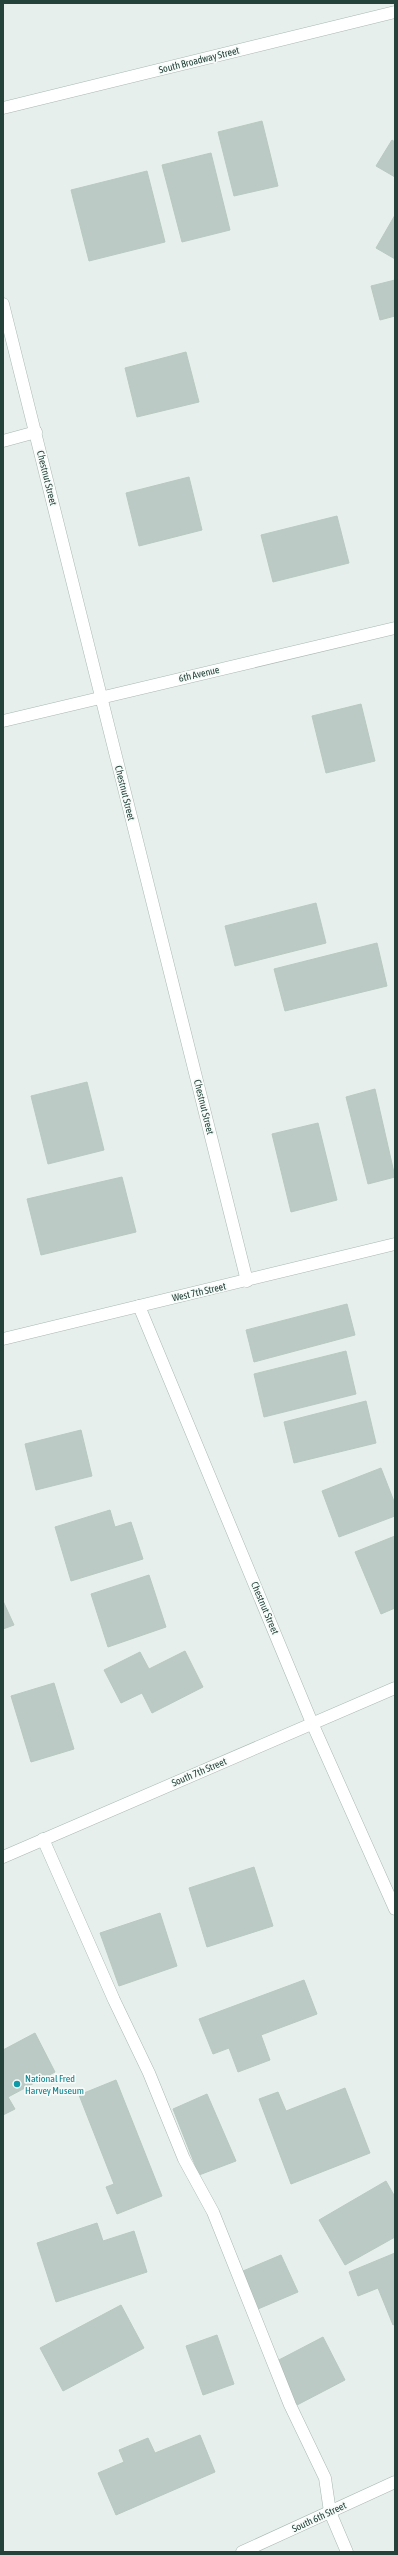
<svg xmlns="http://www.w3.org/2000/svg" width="398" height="2555" font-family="'Asap Condensed',sans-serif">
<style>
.building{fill:#bbcac4;stroke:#b8c9c2}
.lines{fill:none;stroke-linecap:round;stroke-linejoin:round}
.service-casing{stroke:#a8b8b2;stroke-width:13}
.minor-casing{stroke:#a8b8b2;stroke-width:13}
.tertiary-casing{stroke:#a8b8b2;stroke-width:13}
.service{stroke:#fff;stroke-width:12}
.minor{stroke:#fff;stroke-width:12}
.tertiary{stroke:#fff;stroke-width:12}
.culture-dot{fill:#0f9aa8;stroke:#f7fbf9;stroke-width:1.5}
.labels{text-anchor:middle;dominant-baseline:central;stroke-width:3.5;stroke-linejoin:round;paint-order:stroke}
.street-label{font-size:10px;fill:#24423a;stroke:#f7fbf9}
.culture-label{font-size:10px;fill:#0d838f;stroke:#f7fbf9;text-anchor:start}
</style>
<rect width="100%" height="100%" fill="#e6efeb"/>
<g class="building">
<path d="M262 121 278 186 234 196 218 132Z"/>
<path d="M392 140 395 142V177L376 166Z"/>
<path d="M211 153 230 230 182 242 162 165Z"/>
<path d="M147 171 165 242 89 261 71 190Z"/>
<path d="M395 215V259L376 248Z"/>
<path d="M395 280V316L380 320 371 286Z"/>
<path d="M186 352 199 402 137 417 125 368Z"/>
<path d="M189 477 202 530 139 546 126 493Z"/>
<path d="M337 516 349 563 273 582 261 535Z"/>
<path d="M361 704 375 761 326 773 312 716Z"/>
<path d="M316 903 326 943 235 966 225 926Z"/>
<path d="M377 943 387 986 285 1011 274 969Z"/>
<path d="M87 1082 104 1150 48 1164 31 1096Z"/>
<path d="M375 1089 395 1177 368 1184 346 1097Z"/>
<path d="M318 1123 337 1200 291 1212 272 1134Z"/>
<path d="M122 1177 136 1232 41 1255 27 1199Z"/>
<path d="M347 1304 355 1335 254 1362 246 1330Z"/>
<path d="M346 1351 356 1394 264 1417 254 1374Z"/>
<path d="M366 1401 376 1443 294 1463 284 1422Z"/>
<path d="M81 1430 92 1476 36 1490 25 1444Z"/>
<path d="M381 1468 395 1504V1516L339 1537 322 1491Z"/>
<path d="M110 1510 115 1527 131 1522 143 1559 71 1581 55 1527Z"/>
<path d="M395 1536V1608L381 1614 355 1552Z"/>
<path d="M149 1575 166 1627 108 1647 91 1594Z"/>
<path d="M3 1601 14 1625 3 1629Z"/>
<path d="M185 1651 203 1687 152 1713 142 1693 121 1703 104 1670 140 1652 149 1669Z"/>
<path d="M54 1683 74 1749 31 1762 11 1696Z"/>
<path d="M254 1867 273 1926 207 1947 189 1888Z"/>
<path d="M160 1913 177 1966 119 1986 100 1933Z"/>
<path d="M304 1980 317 2014 261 2035 270 2060 238 2072 229 2048 213 2054 199 2019Z"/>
<path d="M35 2033 55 2072 8 2097 15 2109 3 2115V2050Z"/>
<path d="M116 2080 162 2196 117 2214 106 2187 114 2184 79 2095Z"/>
<path d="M345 2088 370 2153 291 2184 259 2099 278 2092 286 2111Z"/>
<path d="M207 2094 236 2161 199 2175 173 2109Z"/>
<path d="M386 2181 395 2197V2237L345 2265 319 2220Z"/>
<path d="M97 2223 103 2241 134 2231 147 2272 56 2302 37 2243Z"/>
<path d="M395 2253V2324L393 2325 378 2288 358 2296 349 2272Z"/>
<path d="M281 2255 298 2292 258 2309 243 2271Z"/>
<path d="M121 2305 144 2348 63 2391 40 2348Z"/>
<path d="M217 2335 234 2384 203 2395 186 2346Z"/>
<path d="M323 2337 345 2380 297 2405 275 2362Z"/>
<path d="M200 2435 215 2472 116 2515 98 2473 124 2462 119 2450 148 2438 155 2453Z"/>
</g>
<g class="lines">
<g class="service-casing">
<g id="service">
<path d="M3 441 36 432"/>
<path d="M43 1839 114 2000 149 2073 184 2159 213 2212 290 2405 325 2478 330 2512 347 2552"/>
</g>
</g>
<g class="minor-casing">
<g id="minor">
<path d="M3 304 247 1281"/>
<path d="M3 721 395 628"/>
<path d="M139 1306 312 1723 395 1909"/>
<path d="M3 1339 395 1244"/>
<path d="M242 2552 395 2482"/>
</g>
</g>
<g class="tertiary-casing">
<g id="tertiary">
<path d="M3 108 395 12"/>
<path d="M3 1857 395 1688"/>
</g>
</g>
<use href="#service" class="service"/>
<use href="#minor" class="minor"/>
<use href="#tertiary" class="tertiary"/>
</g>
<circle class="culture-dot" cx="17" cy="2084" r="4"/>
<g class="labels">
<g class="street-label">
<text transform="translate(199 60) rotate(-14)">South Broadway Street</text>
<text transform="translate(47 478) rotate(76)">Chestnut Street</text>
<text transform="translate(199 674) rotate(-13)">6th Avenue</text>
<text transform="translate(125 793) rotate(76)">Chestnut Street</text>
<text transform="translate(204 1107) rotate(76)">Chestnut Street</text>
<text transform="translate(199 1292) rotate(-13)">West 7th Street</text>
<text transform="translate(265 1608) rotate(67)">Chestnut Street</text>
<text transform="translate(199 1772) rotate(-23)">South 7th Street</text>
<text transform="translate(319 2517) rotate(-25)">South 6th Street</text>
</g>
<g class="culture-label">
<text x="25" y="2078">National Fred<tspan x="25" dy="12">Harvey Museum</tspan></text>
</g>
</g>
<rect width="398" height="2555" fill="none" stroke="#24423a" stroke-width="8"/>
</svg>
